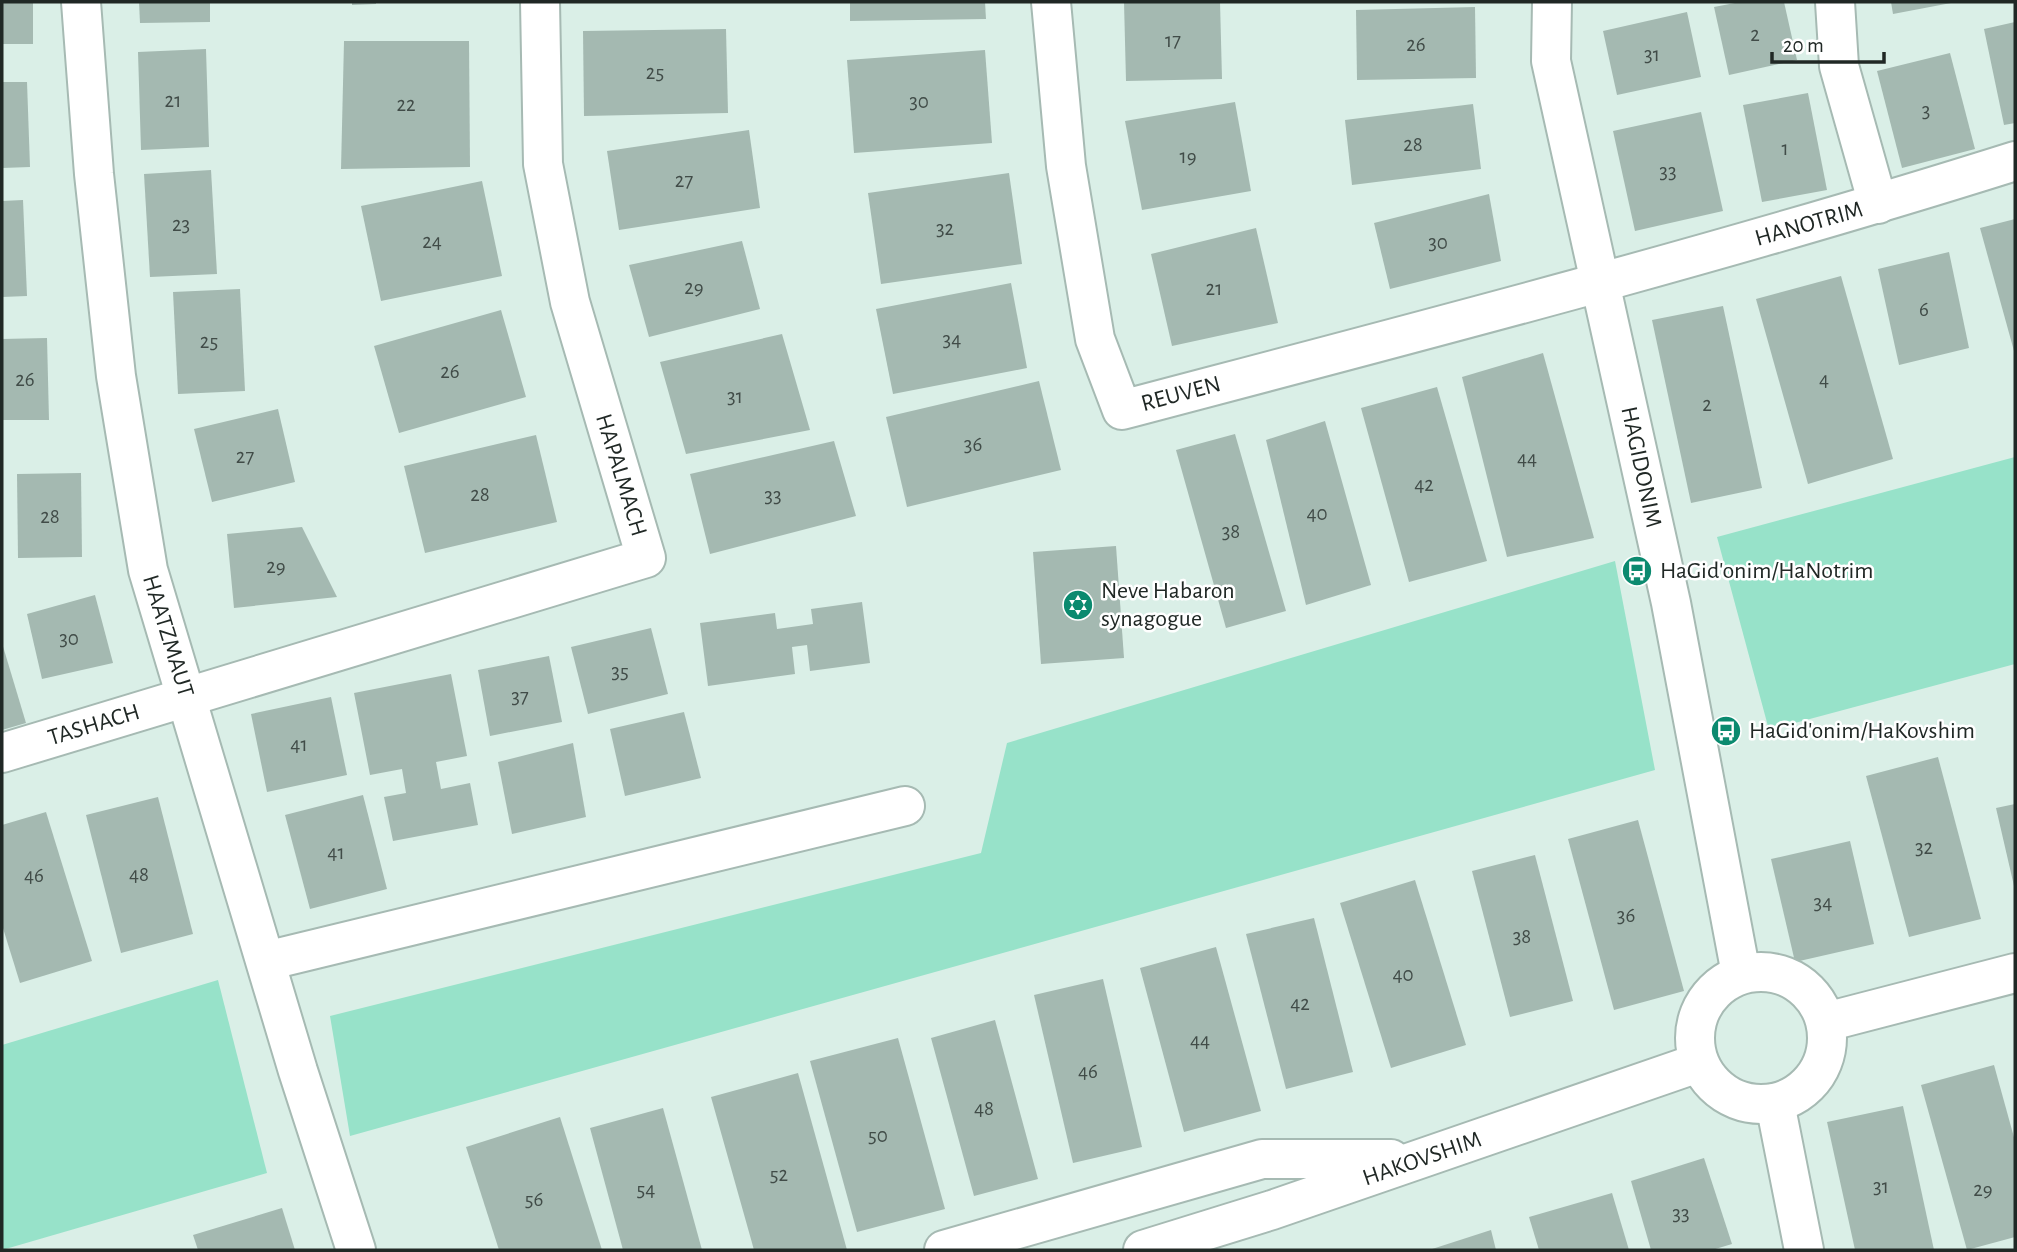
<svg xmlns="http://www.w3.org/2000/svg" width="2017" height="1252" font-family="'Alegreya Sans',sans-serif">
<style>
.green{fill:#97e2c9}
.building{fill:#a4b9b1}
.lines{fill:none;stroke-linecap:round;stroke-linejoin:round}
.minor-casing{stroke:#a6bab3;stroke-width:42}
.minor{stroke:#fff;stroke-width:38}
.labels{text-anchor:middle;dominant-baseline:central;stroke-width:5;stroke-linejoin:round;paint-order:stroke}
.number-label{font-size:21px;fill:#414c48}
.street-label{font-size:24px;fill:#202825;stroke:#fff}
.poi-label{font-size:24px;fill:#202825;stroke:#fff;text-anchor:start}
</style>
<rect width="100%" height="100%" fill="#daefe7"/>
<g class="green">
<path d="M2015 457V664L1769 730 1717 537Z"/>
<path d="M1615 561 1655 770 350 1136 330 1016 981 853 1007 743Z"/>
<path d="M218 980 267 1173 2 1250V1045Z"/>
</g>
<g class="building">
<rect x="2" y="2" width="31" height="42"/>
<path d="M139 2H210V22L140 23Z"/>
<path d="M352 2H376V4L352 5Z"/>
<path d="M850 2H985L986 19 850 21Z"/>
<path d="M1124 2H1220L1222 79 1126 81Z"/>
<path d="M1740 2H1784L1797 60 1729 75 1714 7Z"/>
<path d="M1891 2H1951V3L1893 14Z"/>
<path d="M1475 7 1476 78 1357 80 1356 10Z"/>
<path d="M1687 12 1701 77 1617 95 1603 31Z"/>
<path d="M2015 22V123L2004 125 1984 29Z"/>
<path d="M726 29 728 113 584 116 583 31Z"/>
<path d="M344 41H469L470 167 341 169Z"/>
<path d="M206 49 209 147 141 150 138 52Z"/>
<path d="M985 50 992 143 854 153 847 60Z"/>
<path d="M1950 53 1975 149 1902 168 1877 71Z"/>
<path d="M2 82H27L30 167 2 168Z"/>
<path d="M1808 93 1827 190 1762 202 1743 105Z"/>
<path d="M1235 102 1251 191 1142 210 1125 121Z"/>
<path d="M1473 104 1481 169 1352 185 1345 120Z"/>
<path d="M1701 112 1723 211 1635 231 1613 131Z"/>
<path d="M749 130 760 208 619 230 607 151Z"/>
<path d="M211 170 217 274 150 277 144 174Z"/>
<path d="M1009 173 1022 264 881 284 868 193Z"/>
<path d="M482 181 502 276 381 301 361 206Z"/>
<path d="M1489 194 1501 261 1390 289 1374 223Z"/>
<path d="M23 200 27 296 2 297V201Z"/>
<path d="M2015 219V350L2014 351 1980 228Z"/>
<path d="M1256 228 1278 323 1172 346 1151 254Z"/>
<path d="M742 241 760 309 649 337 629 265Z"/>
<path d="M1949 252 1969 348 1899 365 1878 269Z"/>
<path d="M1841 276 1893 459 1808 484 1756 299Z"/>
<path d="M1011 283 1027 368 893 394 876 309Z"/>
<path d="M240 289 245 391 178 394 173 292Z"/>
<path d="M1723 306 1762 488 1691 503 1652 320Z"/>
<path d="M501 310 526 397 399 433 374 346Z"/>
<path d="M782 334 810 430 686 454 660 362Z"/>
<path d="M47 338 49 420H2V339Z"/>
<path d="M1543 353 1594 538 1507 557 1462 377Z"/>
<path d="M1039 381 1061 470 907 507 886 417Z"/>
<path d="M1437 387 1487 561 1409 582 1361 408Z"/>
<path d="M278 409 295 482 212 502 194 429Z"/>
<path d="M1325 421 1371 585 1306 605 1266 440Z"/>
<path d="M1235 434 1286 611 1226 628 1176 450Z"/>
<path d="M536 435 557 522 425 553 404 466Z"/>
<path d="M834 441 856 516 710 554 690 474Z"/>
<path d="M81 473 82 557 18 558 17 474Z"/>
<path d="M302 527 337 597 234 608 227 534Z"/>
<path d="M1116 546 1124 658 1041 664 1033 552Z"/>
<path d="M95 595 113 663 42 679 27 614Z"/>
<path d="M862 602 870 663 810 671 807 645 792 647 795 674 708 686 700 623 775 613 777 629 813 624 811 609Z"/>
<path d="M651 628 668 694 588 714 571 647Z"/>
<path d="M2 643 26 723 2 730Z"/>
<path d="M549 656 562 722 490 736 478 670Z"/>
<path d="M451 674 467 756 436 762 441 789 470 783 478 825 393 841 384 797 406 793 402 769 370 775 354 693Z"/>
<path d="M331 697 347 775 267 792 251 714Z"/>
<path d="M684 712 701 778 625 796 610 729Z"/>
<path d="M573 743 586 817 512 834 498 762Z"/>
<path d="M1938 757 1981 919 1909 937 1866 776Z"/>
<path d="M363 795 387 889 310 909 285 815Z"/>
<path d="M158 797 193 934 121 953 86 815Z"/>
<path d="M2015 804V886H2014L1996 808Z"/>
<path d="M46 812 92 961 20 983 2 925V825Z"/>
<path d="M1638 820 1684 991 1614 1010 1568 839Z"/>
<path d="M1850 841 1874 944 1795 962 1771 859Z"/>
<path d="M1535 855 1573 1001 1510 1017 1472 871Z"/>
<path d="M1415 880 1466 1045 1391 1068 1340 903Z"/>
<path d="M1314 918 1353 1072 1286 1089 1246 934Z"/>
<path d="M1216 947 1261 1111 1184 1132 1140 968Z"/>
<path d="M1103 979 1142 1147 1073 1163 1034 995Z"/>
<path d="M995 1020 1038 1179 974 1196 931 1038Z"/>
<path d="M898 1038 945 1209 857 1232 810 1061Z"/>
<path d="M1994 1065 2015 1141V1237L1967 1250 1921 1085Z"/>
<path d="M798 1073 847 1250H754L711 1097Z"/>
<path d="M1903 1106 1934 1250H1855L1827 1122Z"/>
<path d="M663 1108 702 1250H623L590 1128Z"/>
<path d="M560 1117 602 1250H499L466 1147Z"/>
<path d="M1704 1158 1732 1244 1712 1250H1651L1631 1181Z"/>
<path d="M1612 1193 1629 1250H1539L1529 1217Z"/>
<path d="M282 1208 295 1250H198L193 1235Z"/>
<path d="M1491 1230 1496 1250H1429Z"/>
</g>
<g class="lines">
<g class="minor-casing">
<g id="minor">
<path d="M81 2 94 174 116 376 148 570 298 1071 356 1250"/>
<path d="M1051 2 1066 166 1095 339 1122 410C1421 331 1720 254 2015 161"/>
<path d="M1552 2 1551 61 1671 603 1741 974"/>
<path d="M1835 2 1839 66 1878 204"/>
<path d="M2 753 646 558 570 302 543 164 540 2"/>
<path d="M266 961 905 806"/>
<circle cx="1761" cy="1038" r="66"/>
<path d="M1826 1022 2015 973"/>
<path d="M1775 1103 1804 1250"/>
<path d="M944 1250 1262 1159H1391"/>
<path d="M1143 1250 1272 1210 1698 1063"/>
</g>
</g>
<use href="#minor" class="minor"/>
</g>
<defs>
<g id="bus-disc" transform="scale(1.575)"><circle r="9.5" fill="#0b8a6f" stroke="#fff"/><path d="M-5-6H5V4H4V6H2V4H-2V6H-4V4H-5ZM-3.5-4V0h7V-4ZM-3.5 1.2v1.5H-2V1.2ZM2 1.2v1.5H3.5V1.2Z" fill="#fff"/></g>
<g id="synagogue-disc" transform="scale(1.575)"><circle r="9.5" fill="#0b8a6f" stroke="#fff"/><path d="M0-6.5L5.6 3.2H-5.6ZM0 6.5L5.6-3.2H-5.6Z" fill="#fff"/></g>
</defs>
<g fill-rule="evenodd">
<use href="#bus-disc" x="1637" y="571"/>
<use href="#synagogue-disc" x="1078" y="605"/>
<use href="#bus-disc" x="1726" y="731"/>
</g>
<g class="labels">
<g class="number-label">
<text x="1755" y="34">2</text>
<text x="1173" y="40">17</text>
<text x="1416" y="44">26</text>
<text x="1652" y="54">31</text>
<text x="655" y="72">25</text>
<text x="173" y="100">21</text>
<text x="919" y="101">30</text>
<text x="406" y="104">22</text>
<text x="1926" y="110">3</text>
<text x="1413" y="144">28</text>
<text x="1785" y="148">1</text>
<text x="1188" y="156">19</text>
<text x="1668" y="171">33</text>
<text x="684" y="180">27</text>
<text x="181" y="224">23</text>
<text x="945" y="228">32</text>
<text x="432" y="241">24</text>
<text x="1438" y="242">30</text>
<text x="694" y="287">29</text>
<text x="1214" y="288">21</text>
<text x="1924" y="309">6</text>
<text x="952" y="339">34</text>
<text x="209" y="341">25</text>
<text x="450" y="371">26</text>
<text x="25" y="379">26</text>
<text x="1824" y="379">4</text>
<text x="735" y="396">31</text>
<text x="1707" y="404">2</text>
<text x="973" y="444">36</text>
<text x="245" y="456">27</text>
<text x="1527" y="458">44</text>
<text x="1424" y="484">42</text>
<text x="480" y="494">28</text>
<text x="773" y="495">33</text>
<text x="1317" y="513">40</text>
<text x="50" y="516">28</text>
<text x="1231" y="531">38</text>
<text x="276" y="566">29</text>
<text x="69" y="638">30</text>
<text x="620" y="671">35</text>
<text x="520" y="696">37</text>
<text x="299" y="744">41</text>
<text x="1924" y="847">32</text>
<text x="336" y="852">41</text>
<text x="139" y="874">48</text>
<text x="34" y="875">46</text>
<text x="1823" y="902">34</text>
<text x="1626" y="915">36</text>
<text x="1522" y="936">38</text>
<text x="1403" y="974">40</text>
<text x="1300" y="1003">42</text>
<text x="1200" y="1040">44</text>
<text x="1088" y="1071">46</text>
<text x="984" y="1108">48</text>
<text x="878" y="1135">50</text>
<text x="779" y="1174">52</text>
<text x="1881" y="1186">31</text>
<text x="646" y="1189">54</text>
<text x="1983" y="1189">29</text>
<text x="534" y="1199">56</text>
<text x="1681" y="1213">33</text>
</g>
<g class="street-label">
<text transform="translate(1809 224) rotate(-16)">HANOTRIM</text>
<text transform="translate(1181 394) rotate(-15)">REUVEN</text>
<text transform="translate(1641 467) rotate(78)">HAGIDONIM</text>
<text transform="translate(621 475) rotate(73)">HAPALMACH</text>
<text transform="translate(168 636) rotate(73)">HAATZMAUT</text>
<text transform="translate(94 725) rotate(-17)">TASHACH</text>
<text transform="translate(1422 1159) rotate(-19)">HAKOVSHIM</text>
</g>
<g class="poi-label">
<text x="1660" y="571">HaGid'onim/HaNotrim</text>
<text x="1101" y="591">Neve Habaron<tspan x="1101" dy="28">synagogue</tspan></text>
<text x="1749" y="731">HaGid'onim/HaKovshim</text>
</g>
</g>
<rect width="2017" height="1252" fill="none" stroke="#202825" stroke-width="7"/>
<path d="M1772 52v10h112v-10" fill="none" stroke="#202825" stroke-width="3.5"/>
<text x="1783" y="52" font-size="21" fill="#202825" stroke="#ffffff" stroke-width="5" paint-order="stroke">20 m</text>
</svg>
